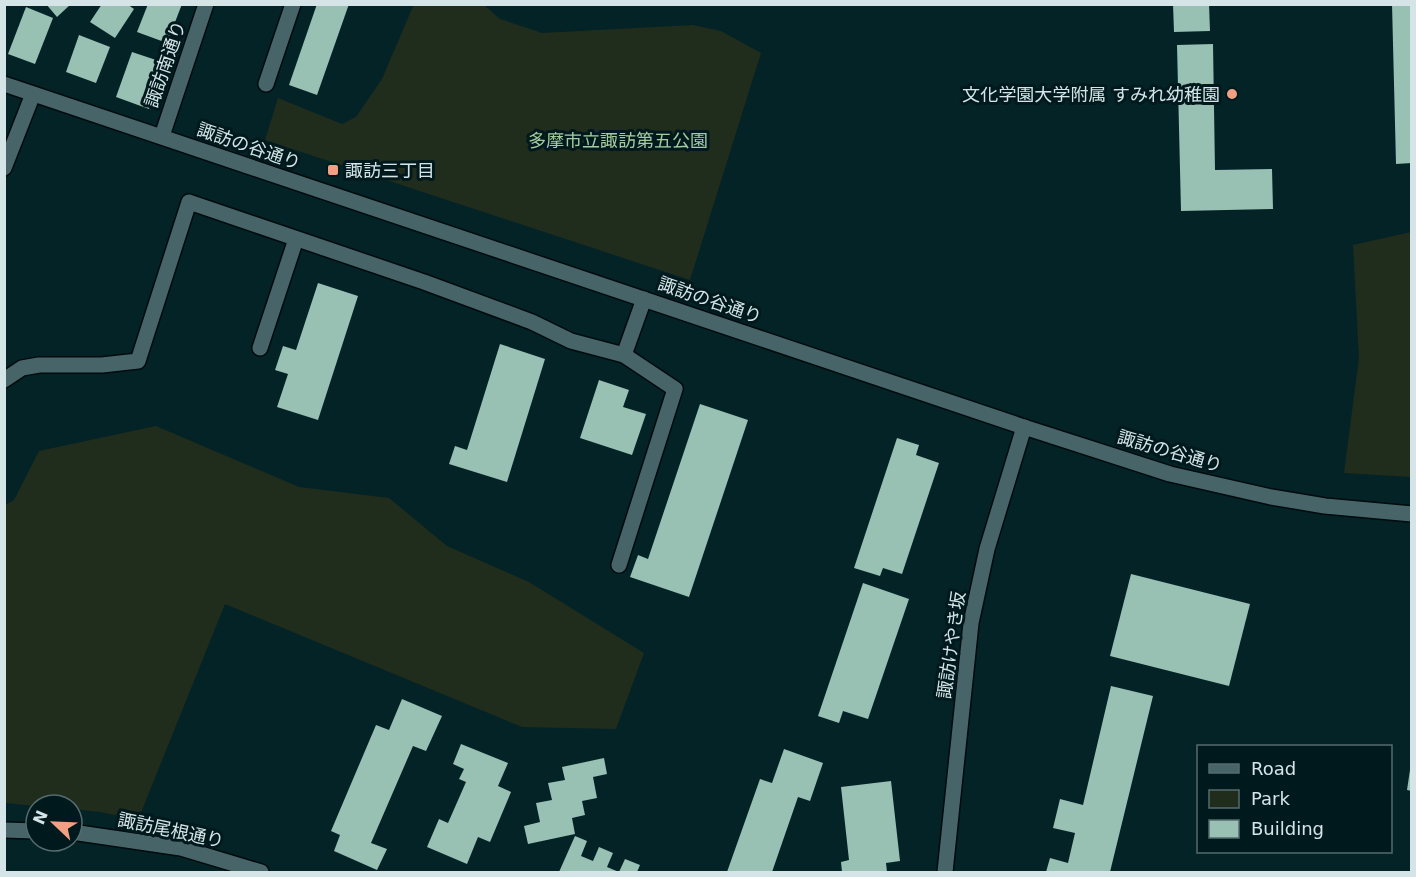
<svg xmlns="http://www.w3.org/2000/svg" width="1416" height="877" font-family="'DejaVu Sans','Noto Sans JP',sans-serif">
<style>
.green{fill:#202d1d}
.building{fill:#98c0b3}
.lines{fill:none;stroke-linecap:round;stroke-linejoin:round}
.minor-casing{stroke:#000b0e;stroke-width:18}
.tertiary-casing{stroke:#000b0e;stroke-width:18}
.minor{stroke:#476569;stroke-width:15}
.tertiary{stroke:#476569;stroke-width:15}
.poi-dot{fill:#f39f83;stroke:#00191d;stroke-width:2}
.labels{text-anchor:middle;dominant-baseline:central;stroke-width:6;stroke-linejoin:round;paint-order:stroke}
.street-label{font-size:18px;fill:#d5e5e7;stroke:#00191d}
.poi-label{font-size:18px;fill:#d5e5e7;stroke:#00191d;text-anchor:end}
.park-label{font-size:18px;fill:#a5cb9d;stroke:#00191d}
</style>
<rect width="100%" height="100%" fill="#042326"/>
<g class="green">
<path d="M414 4 484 5 500 19 542 33 693 25 721 31 761 53 690 280 265 140 278 98 342 124 356 117 382 79Z"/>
<path d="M1411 232V477L1344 473 1359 358 1353 245Z"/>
<path d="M156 426 299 487 389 498 447 546 529 582 644 653 616 729 522 727 225 604 138 820 100 812 72 809V805L36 806 5 803V505L14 500 39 451Z"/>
</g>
<g class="building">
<path d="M46 4H71L57 17Z"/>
<path d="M102 4H127L134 9 115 38 90 22Z"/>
<path d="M148 4H182L167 43 137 32Z"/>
<path d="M317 4H349L317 95 289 85Z"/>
<path d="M1173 4H1209L1210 31 1174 32Z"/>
<path d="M1392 4H1412V163L1396 164Z"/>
<path d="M26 7 53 18 35 64 8 54Z"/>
<path d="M79 35 110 47 96 83 66 72Z"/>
<path d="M1213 44 1215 170 1272 169 1273 209 1181 211 1177 45Z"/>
<path d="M132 52 165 63 149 109 116 97Z"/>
<path d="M318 283 358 296 318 420 277 407 288 374 275 370 283 346 296 350Z"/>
<path d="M500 344 545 359 507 482 449 464 455 446 467 450Z"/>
<path d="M599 380 629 390 623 407 646 414 632 455 580 438Z"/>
<path d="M700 404 748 420 689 597 630 577 638 555 648 559Z"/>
<path d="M897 438 919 445 916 455 939 463 902 574 883 568 880 576 854 568Z"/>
<path d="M1131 574 1250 604 1229 686 1110 656Z"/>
<path d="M863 583 909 599 868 719 843 711 839 723 818 716Z"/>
<path d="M1111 686 1153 696 1110 872H1046L1050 858 1068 863 1075 833 1053 828 1060 799 1083 805Z"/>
<path d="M402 699 442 716 426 751 413 746 371 843 387 849 377 870 334 851 340 835 331 831 376 725 389 730Z"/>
<path d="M461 744 508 763 498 786 511 792 490 842 478 837 467 864 427 847 439 819 448 823 466 782 459 779 464 769 453 764Z"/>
<path d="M784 749 823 763 810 801 798 797 772 872H727L760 779 772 783Z"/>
<path d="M604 758 607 774 593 777 597 798 582 801 585 815 572 818 575 834 528 844 524 826 540 822 536 803 552 800 548 783 565 780 562 767Z"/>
<path d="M1410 770H1412V791L1407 790Z"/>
<path d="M891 781 900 861 886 863 887 872H842L841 862 849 860 841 787Z"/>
<path d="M575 836 587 841 581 856 593 861 599 847 613 853 607 867 619 872H559Z"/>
<path d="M625 859 640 865 637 872H619Z"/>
</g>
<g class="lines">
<g class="minor-casing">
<g id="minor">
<path d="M266 84 293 4"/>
<path d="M4 168 33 94"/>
<path d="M260 348 296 239"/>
<path d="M624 355 644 299"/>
<path d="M4 380 22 368 39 365H102L138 361 189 202 424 282 532 322 571 341 624 355 675 389 619 565"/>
<path d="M4 830 36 831"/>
<path d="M72 832 181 848 261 872"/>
</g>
</g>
<g class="tertiary-casing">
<g id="tertiary">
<path d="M4 84 1024 427 1170 474 1271 497 1325 506 1412 514"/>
<path d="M162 136 206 4"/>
<path d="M945 872 971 623 987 549 1024 427"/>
</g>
</g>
<use href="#minor" class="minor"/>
<use href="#tertiary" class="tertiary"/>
</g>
<g class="poi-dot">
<circle cx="1232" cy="94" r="6"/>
<rect x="327" y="164" width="12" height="12" rx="3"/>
</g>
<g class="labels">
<g class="street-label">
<text transform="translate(165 64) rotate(-71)">諏訪南通り</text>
<text transform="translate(249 146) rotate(19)">諏訪の谷通り</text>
<text transform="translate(710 300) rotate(19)">諏訪の谷通り</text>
<text transform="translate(1170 451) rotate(16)">諏訪の谷通り</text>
<text transform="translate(951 645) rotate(-82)">諏訪けやき坂</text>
<text transform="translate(171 830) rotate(12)">諏訪尾根通り</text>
</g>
<g class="poi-label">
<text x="1220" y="94">文化学園大学附属 すみれ幼稚園</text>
<text x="345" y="170" text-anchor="start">諏訪三丁目</text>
</g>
<g class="park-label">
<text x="618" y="140">多摩市立諏訪第五公園</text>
</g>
</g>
<rect width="1416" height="877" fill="none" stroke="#d5e5e7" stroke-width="12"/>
<rect x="1197" y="745" width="195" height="108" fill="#00191d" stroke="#556b6e" stroke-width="1.5"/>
<rect x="1209" y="764" width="30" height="9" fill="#476569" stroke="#556b6e" stroke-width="1.5"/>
<text x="1251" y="775" font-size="18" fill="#d5e5e7">Road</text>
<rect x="1209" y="790" width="30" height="18" fill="#202d1d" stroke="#556b6e" stroke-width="1.5"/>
<text x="1251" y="805" font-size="18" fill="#d5e5e7">Park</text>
<rect x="1209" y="820" width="30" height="18" fill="#98c0b3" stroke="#556b6e" stroke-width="1.5"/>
<text x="1251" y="835" font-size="18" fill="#d5e5e7">Building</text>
<g transform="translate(54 823) rotate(293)"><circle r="28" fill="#00191d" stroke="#556b6e" stroke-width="1.5"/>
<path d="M0-4.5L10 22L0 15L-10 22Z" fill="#f39f83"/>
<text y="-9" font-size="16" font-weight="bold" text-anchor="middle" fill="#d5e5e7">N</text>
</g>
</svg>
